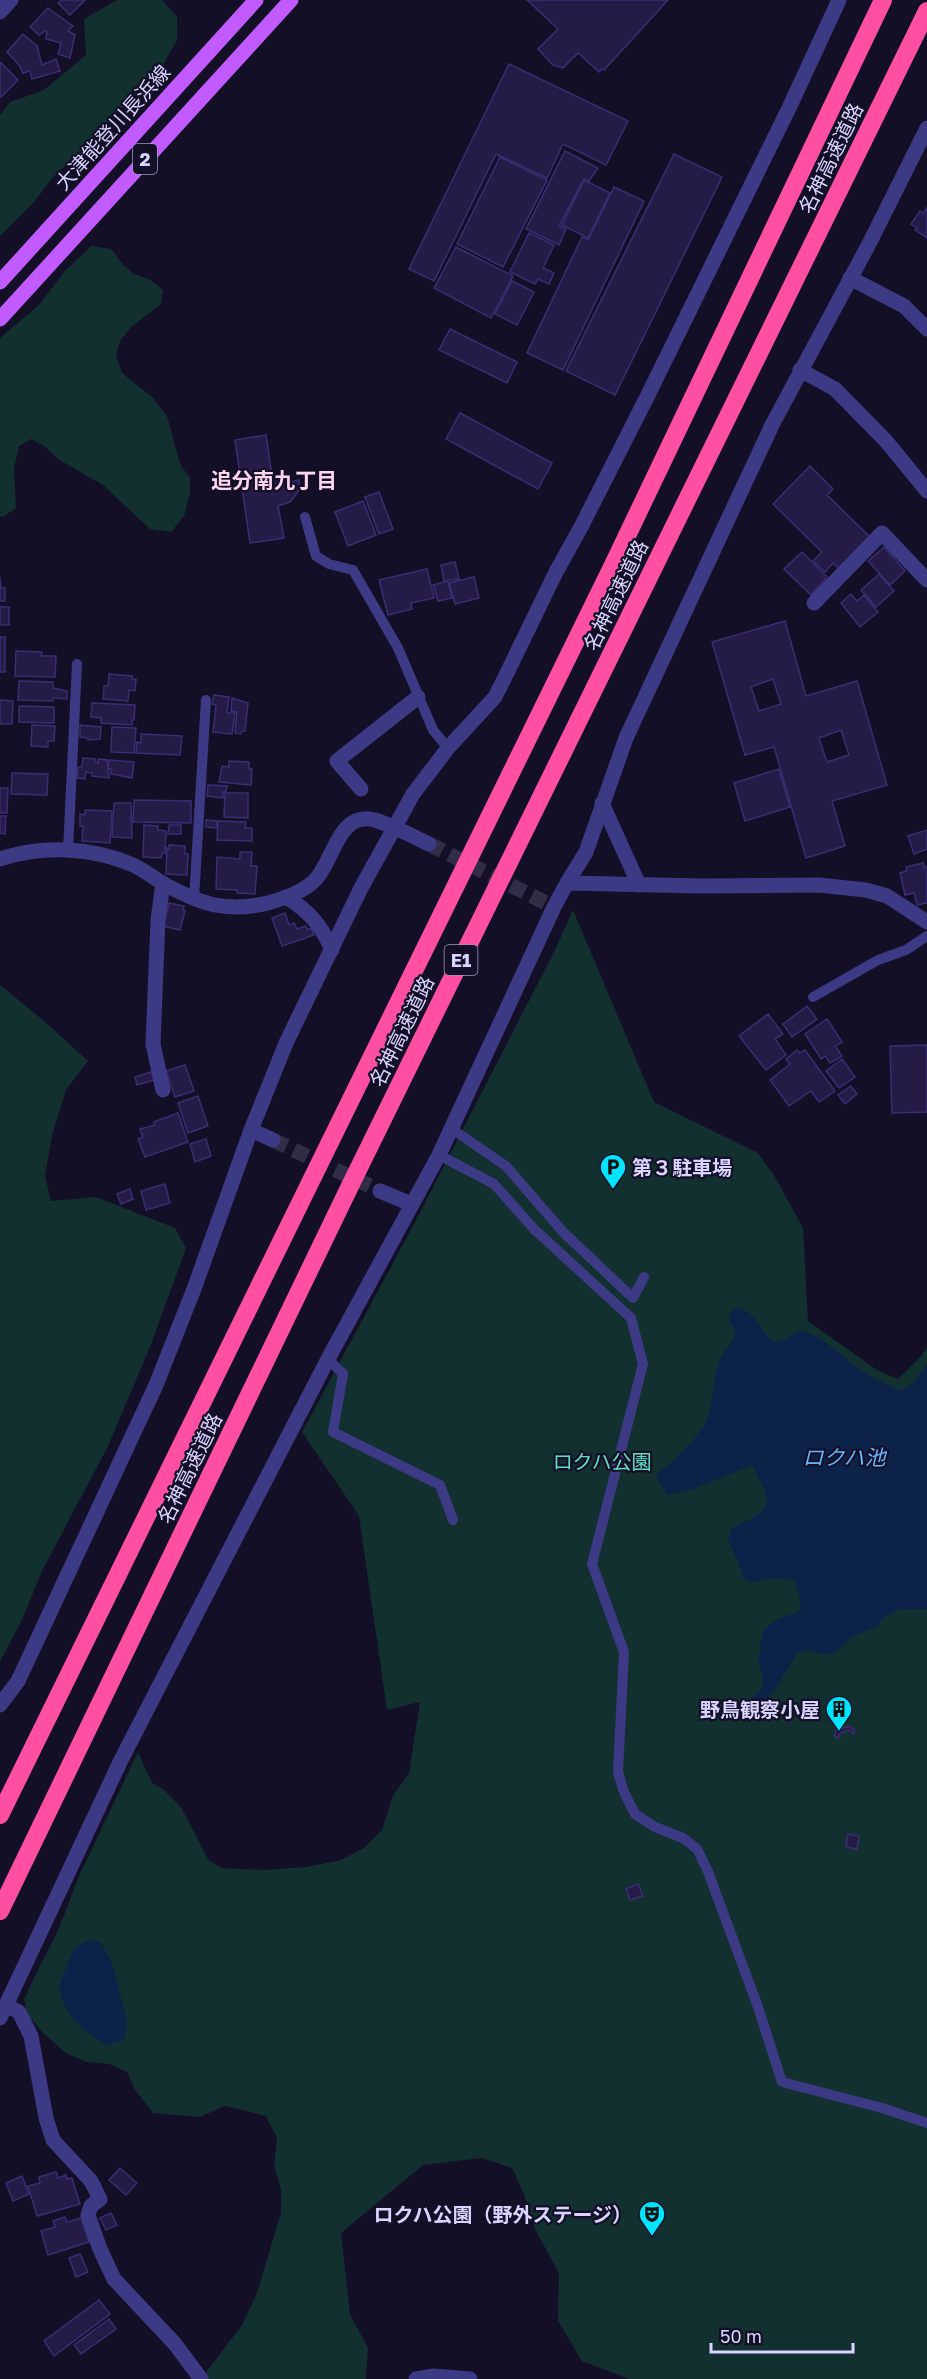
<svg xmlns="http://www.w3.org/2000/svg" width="927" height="2379" font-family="'Golos Text','Noto Sans JP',sans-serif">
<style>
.green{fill:#12302f}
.water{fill:#0c2248}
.building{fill:#241b47;stroke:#3b2d73;stroke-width:1.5;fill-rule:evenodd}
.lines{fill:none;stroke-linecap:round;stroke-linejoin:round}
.minor-tunnel{stroke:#312d47;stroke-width:15;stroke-dasharray:15 8;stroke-linecap:butt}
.service{stroke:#3d3a85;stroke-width:10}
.minor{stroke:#3d3a85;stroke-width:15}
.primary{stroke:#c25bff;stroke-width:15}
.motorway{stroke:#ff4fa3;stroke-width:18}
.labels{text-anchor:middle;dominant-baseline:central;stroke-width:4.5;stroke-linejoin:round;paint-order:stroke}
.shield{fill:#130f26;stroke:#9e99be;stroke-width:1.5}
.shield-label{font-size:18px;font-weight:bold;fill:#d9d4ff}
.street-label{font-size:20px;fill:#d9d4ff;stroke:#130f26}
.poi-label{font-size:20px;font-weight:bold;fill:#d9d4ff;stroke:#130f26;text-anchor:end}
.park-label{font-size:20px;fill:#5fe0c0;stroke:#130f26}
.neighbourhood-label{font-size:21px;font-weight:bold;fill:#ffd6f0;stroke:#130f26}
.water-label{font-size:21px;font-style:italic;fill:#62b6ff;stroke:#130f26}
</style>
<rect width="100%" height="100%" fill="#130f26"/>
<g class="green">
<path d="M117 0H162L177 17V40L162 67 89 143 52 178 35 201 0 236V115L10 102 44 90 86 55 84 19Z"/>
<path d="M91 246 111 249 124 266 134 274 149 279 163 290 161 304 130 328 120 341 116 355 122 373 153 398 167 416 180 464 190 478V493L184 516 171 532 150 529 103 485 58 459 44 446 31 439 19 446 14 468 16 508 3 517 0 516V338L40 304 64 272Z"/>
<path d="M573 910 654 1102 758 1153 775 1177 803 1228 808 1321 877 1370 898 1379 922 1355 927 1347V2379H629L582 2361 558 2321 559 2273 535 2229 524 2194 512 2168 481 2158 423 2165 341 2233 350 2314 368 2348 366 2379H201L242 2325 257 2293 281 2213V2189L274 2165 277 2138 266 2116 225 2106 200 2117 153 2113 135 2090 127 2072 109 2064 87 2062 67 2054 42 2032 28 2015 24 2000 40 1965 57 1933 79 1876 138 1752 152 1783 163 1789 181 1807 209 1861 222 1868 263 1870 307 1867 341 1860 364 1848 382 1830 393 1796 409 1773 420 1702 387 1710 359 1516 302 1432 413 1226 554 952Z"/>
<path d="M0 985 44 1021 88 1061 66 1090 52 1135 45 1176 51 1201 96 1197 175 1228 186 1248 150 1347 108 1446 42 1571 21 1622 0 1661Z"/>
</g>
<g class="water">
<path d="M736 1308C753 1308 761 1330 772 1341 789 1342 793 1331 802 1331 818 1332 847 1361 861 1370 873 1378 886 1384 899 1391L912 1384 927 1365V1609H901L884 1617 877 1627 851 1637 839 1649 827 1655 807 1650 797 1653 774 1691 763 1702 759 1711 753 1718 744 1720 739 1717 737 1712C742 1699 758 1699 762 1686 765 1674 759 1668 758 1658 758 1656 761 1650 761 1649 761 1646 760 1642 761 1639 763 1622 788 1616 801 1610L799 1594 794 1580 772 1578 750 1582 742 1578V1571L728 1540 733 1527C776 1509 773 1504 752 1465L693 1489 667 1495 656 1475C675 1459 704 1435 710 1411 714 1396 713 1379 718 1365 722 1352 733 1344 736 1333L729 1319 730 1312Z"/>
<path d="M90 1940 101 1943 112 1963 127 2021 124 2040 106 2045C86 2033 53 2006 61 1979 63 1975 66 1971 67 1966 71 1952 76 1945 90 1940Z"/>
</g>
<g class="building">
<path d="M61 0H85L70 15 58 3Z"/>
<path d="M527 0H668L604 70 602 69 599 72 578 53 563 68 553 65 538 49 558 29Z"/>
<path d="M48 8 73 26 68 31 75 35 70 58 58 54 61 43 46 39 47 32 45 31 39 35 30 27Z"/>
<path d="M23 34 37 46 42 65 56 59 60 71 32 79 30 71 23 73 19 65 7 52Z"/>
<path d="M0 62 18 80 0 98Z"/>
<path d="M509 64 628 121 606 165 563 144 547 178 496 154 434 281 409 269Z"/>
<path d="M565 151 598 168 589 181 584 179 559 226 566 229 559 245 526 229Z"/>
<path d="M674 154 722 177 615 395 566 371Z"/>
<path d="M500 157 547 180 503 267 457 244Z"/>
<path d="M584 180 610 193 588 238 562 225Z"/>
<path d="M614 187 644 201 563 370 527 353 582 237 588 240Z"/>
<path d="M927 208V238L915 230 917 228 911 224 920 211 923 213Z"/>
<path d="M529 233 554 245 543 268 554 273 549 284 538 279 535 284 510 272Z"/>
<path d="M456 247 513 276 491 318 434 288Z"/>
<path d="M512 281 534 292 517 325 495 314Z"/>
<path d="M450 329 517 362 507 383 439 350Z"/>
<path d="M460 413 552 463 538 489 446 439Z"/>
<path d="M266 435 272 476 285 474 286 483 299 480 300 489 290 502 278 506 284 538 250 543 235 440Z"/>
<path d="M810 466 833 489 827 495 871 538 840 570 833 563 825 572 813 561 822 552 773 504Z"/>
<path d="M379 492 393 529 379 534 365 497Z"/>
<path d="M363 501 376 535 348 546 335 512Z"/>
<path d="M884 547 905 571 890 585 868 561Z"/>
<path d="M802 552 827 577 811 595 784 569Z"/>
<path d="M455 562 459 579 444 581 441 565Z"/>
<path d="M427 569 434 598 411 603 412 609 388 615 379 580Z"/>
<path d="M879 574 894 591 876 607 861 590Z"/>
<path d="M0 577 1 588H5V601H0Z"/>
<path d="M474 577 479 598 455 604 449 583Z"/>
<path d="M448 581 452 598 438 601 433 585Z"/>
<path d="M851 594 857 601 864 595 878 612 860 627 841 603Z"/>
<rect x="0" y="607" width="9" height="18"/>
<path d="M785 621 806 696 857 681 887 785 832 801 845 846 806 858 774 747 745 755 712 642ZM773 679 781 704 759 711 751 687ZM841 730 849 755 827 762 819 738Z"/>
<rect x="0" y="637" width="5" height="35"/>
<path d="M16 651 42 652 41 656H56L55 677 15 676Z"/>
<path d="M109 674 132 676V679H136L135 691 129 690 128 701 103 699 104 686H108Z"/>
<path d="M19 681 53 682V688L67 691V699L53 698V701L18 700Z"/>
<path d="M214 695 229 697 227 713H235L232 734 213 732 216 705 212 704Z"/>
<path d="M232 698 248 703 245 731H242L241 734 235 733 237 712 231 711Z"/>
<path d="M0 700 13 701 12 724H0Z"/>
<path d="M92 703 135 705 134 720H132V725L101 723V718L91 717Z"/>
<path d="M19 706 54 707V723L19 722Z"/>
<path d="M32 725 55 726 54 741H48V747L31 746Z"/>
<path d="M80 725 101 727 100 739 88 740V738L80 737Z"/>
<path d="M112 727 136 728 134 753 111 752Z"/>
<path d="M141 734 182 736 180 755 136 753 137 742 141 743Z"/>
<path d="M83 758 95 759V762L98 763V759L107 760 109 778 92 776V773L86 772 85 779 77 778 78 767H82Z"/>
<path d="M109 760 134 762 132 778 111 774V769H108Z"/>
<path d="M229 761 249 762V769H252L251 785 219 782 222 766 229 767Z"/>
<path d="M779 769 790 807 745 821 734 783Z"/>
<path d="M12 773 48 774 47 795 11 794Z"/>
<path d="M208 785 227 786 226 792H223V798L207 796Z"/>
<path d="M0 788H8L7 813H0Z"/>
<path d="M225 793H248V818L224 817Z"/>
<path d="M134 800 191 801V823L133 822Z"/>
<path d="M114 803H131L132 838 112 837Z"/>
<path d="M85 810 112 811 110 843 82 841 83 826H80V814L85 815Z"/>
<path d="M0 816H6L5 834 0 833Z"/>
<path d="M206 820 217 821V828L206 827Z"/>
<path d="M218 821 246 822 245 828H252V841L217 840Z"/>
<path d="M144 825 158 826V830L166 831 165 853H162L161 858 143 857Z"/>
<path d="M169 825H181V834H168Z"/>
<path d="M927 830V849L914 854 908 836Z"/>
<path d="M169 845 185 846V854H188L187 875 166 874 167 848 169 849Z"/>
<path d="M240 852H252L251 866H257L255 894 237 893V890L216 889 217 857 240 859Z"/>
<path d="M923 863 924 867H927V903L917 905 914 893 905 895 900 873 907 871 906 867Z"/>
<path d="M169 903 184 906 183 910 185 911 180 930 163 926Z"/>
<path d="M285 913 289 925 294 923 297 929 306 926 307 930 311 928 314 935 282 946 272 918Z"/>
<path d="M807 1006 817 1019 792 1037 783 1024Z"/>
<path d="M768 1014 783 1034 775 1039 786 1055 766 1070 739 1036Z"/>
<path d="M827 1019 842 1042 835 1046 842 1056 830 1063 825 1056 821 1059 805 1034Z"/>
<path d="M927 1045V1112L892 1113 890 1046Z"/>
<path d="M797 1050 800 1053 805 1050 835 1091 819 1102 811 1091 789 1106 770 1080 790 1064 786 1059Z"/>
<path d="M842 1059 855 1077 839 1088 826 1071Z"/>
<path d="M185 1065 194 1091 175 1097 166 1071Z"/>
<path d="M151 1072 154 1080 137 1085 135 1077Z"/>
<path d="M851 1086 857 1094 845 1104 838 1095Z"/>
<path d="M198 1096 208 1126 188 1133 178 1103Z"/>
<path d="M178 1113 188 1142 145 1157 138 1139 143 1137 140 1129 155 1125 154 1122Z"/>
<path d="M206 1139 211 1156 195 1162 190 1144Z"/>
<path d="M165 1184 170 1203 146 1210 141 1191Z"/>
<path d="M130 1189 133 1199 121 1204 117 1194Z"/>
<path d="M850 1726 855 1731 853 1734 849 1730 840 1733 838 1738 835 1736 836 1730Z"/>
<path d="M848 1834 859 1836 857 1849 846 1847Z"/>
<path d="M638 1884 643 1896 630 1900 626 1889Z"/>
<path d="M120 2168 137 2183 126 2195 109 2180Z"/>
<path d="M56 2172 58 2178 66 2175 67 2179 72 2178 80 2204 37 2216 28 2186 40 2183 39 2177Z"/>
<path d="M22 2176 29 2194 13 2201 6 2183Z"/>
<path d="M111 2213 117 2225 106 2230 100 2218Z"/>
<path d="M65 2217 67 2222 81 2218 89 2242 48 2255 41 2231 55 2227 53 2221Z"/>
<path d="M80 2254 88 2272 76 2277 69 2258Z"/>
<path d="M99 2300 110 2314 54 2356 44 2341Z"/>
<path d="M109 2319 116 2329 81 2354 74 2345Z"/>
</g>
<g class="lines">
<g class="minor-tunnel">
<path d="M429 844 554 907"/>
<path d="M273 1140 380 1191"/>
</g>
<g class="service">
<path d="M305 517 316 556 329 564 353 570 398 648 433 730 448 748"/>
<path d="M68 851 77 664"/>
<path d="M194 899 206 700"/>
<path d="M813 997 878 960 906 950 927 936"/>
<path d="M452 1129 506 1166 563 1232 633 1298 644 1277"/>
<path d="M439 1155 494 1184 534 1229 631 1318 643 1364 592 1564 624 1652 618 1772 624 1792 635 1814 655 1827 683 1838 697 1849 707 1869 758 2007 782 2082 882 2108 927 2123"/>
<path d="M328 1359 343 1374 333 1432 440 1485 453 1520"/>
</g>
<g class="minor">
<path d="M0 12 11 0"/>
<path d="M850 278 904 306 927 329"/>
<path d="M800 370 835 389 886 441 927 491"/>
<path d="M814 603 882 533 927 580"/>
<path d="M361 789 337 761 418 697"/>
<path d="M602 803 639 885"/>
<path d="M0 859C42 845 92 847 133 865 144 870 154 878 164 884 201 904 225 913 268 903 285 898 304 892 316 879 334 859 339 810 375 820 394 826 412 836 429 844"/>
<path d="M567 883 586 852 626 738 772 425 870 242 927 128"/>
<path d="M286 897C308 910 322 926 332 950"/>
<path d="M163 1090 153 1044 158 920 163 883"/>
<path d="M251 1130 273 1140"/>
<path d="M380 1191 411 1204"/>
<path d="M0 1705 18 1681 156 1385 194 1289 251 1130 286 1043 361 888 413 794 448 748 495 697 508 671 556 572 581 527 647 397 789 108 839 0"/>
<path d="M6 2005 19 2012 31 2036 46 2118 53 2140 91 2181 100 2199 91 2206 88 2215 100 2249 114 2279 175 2344 201 2379"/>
<path d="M0 2018 121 1760 328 1359 439 1155 554 907 567 883 702 886 819 885 866 890 887 896 927 922"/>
<path d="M416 2379 434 2376 470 2379"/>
</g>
<g class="primary">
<path d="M0 282 256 0"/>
<path d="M0 319 291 0"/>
</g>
<g class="motorway">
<path d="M0 1815 613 565 883 0"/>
<path d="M0 1911 350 1186 927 11"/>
</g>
</g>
<defs>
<g id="parking-pin" transform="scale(1.35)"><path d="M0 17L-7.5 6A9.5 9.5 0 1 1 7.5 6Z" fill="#00e5ff" stroke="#130f26"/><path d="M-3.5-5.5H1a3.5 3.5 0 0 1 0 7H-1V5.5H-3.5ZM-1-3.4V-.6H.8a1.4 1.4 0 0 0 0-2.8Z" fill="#111"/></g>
<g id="building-pin" transform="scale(1.35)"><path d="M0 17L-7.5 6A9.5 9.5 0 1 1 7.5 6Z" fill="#00e5ff" stroke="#130f26"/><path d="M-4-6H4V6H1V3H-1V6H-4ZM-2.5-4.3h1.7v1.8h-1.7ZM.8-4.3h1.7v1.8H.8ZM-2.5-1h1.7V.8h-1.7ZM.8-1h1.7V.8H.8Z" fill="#111"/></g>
<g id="theatre-pin" transform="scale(1.35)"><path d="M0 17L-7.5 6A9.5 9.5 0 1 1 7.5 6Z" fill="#00e5ff" stroke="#130f26"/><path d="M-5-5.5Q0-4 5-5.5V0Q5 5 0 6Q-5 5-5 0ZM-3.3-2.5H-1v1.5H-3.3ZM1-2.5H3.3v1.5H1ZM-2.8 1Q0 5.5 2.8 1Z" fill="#111"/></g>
</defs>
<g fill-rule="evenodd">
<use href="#parking-pin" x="613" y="1167"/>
<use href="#building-pin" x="839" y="1709"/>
<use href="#theatre-pin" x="652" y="2214"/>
</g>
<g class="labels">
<g class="shield">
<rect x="133" y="144" width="24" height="30" rx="4.5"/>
<rect x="444.5" y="945" width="33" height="30" rx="4.5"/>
</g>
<g class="shield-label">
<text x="145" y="159">2</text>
<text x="461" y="960">E1</text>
</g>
<g class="street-label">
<text transform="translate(112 127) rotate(-48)">大津能登川長浜線</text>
<text transform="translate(830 158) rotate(-64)">名神高速道路</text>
<text transform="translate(615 595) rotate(-64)">名神高速道路</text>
<text transform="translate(401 1031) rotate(-64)">名神高速道路</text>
<text transform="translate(189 1468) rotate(-64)">名神高速道路</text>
</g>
<g class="poi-label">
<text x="632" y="1167" text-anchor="start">第３駐車場</text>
<text x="820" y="1709">野鳥観察小屋</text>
<text x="632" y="2214">ロクハ公園（野外ステージ）</text>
</g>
<g class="park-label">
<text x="602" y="1461">ロクハ公園</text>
</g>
<g class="neighbourhood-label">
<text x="274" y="480">追分南九丁目</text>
</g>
<g class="water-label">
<text x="844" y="1457">ロクハ池</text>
</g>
</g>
<path d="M711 2343v9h142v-9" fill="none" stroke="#d9d4ff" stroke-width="3"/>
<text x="720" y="2343" font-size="18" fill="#d9d4ff" stroke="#130f26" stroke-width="4.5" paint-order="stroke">50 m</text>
</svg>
